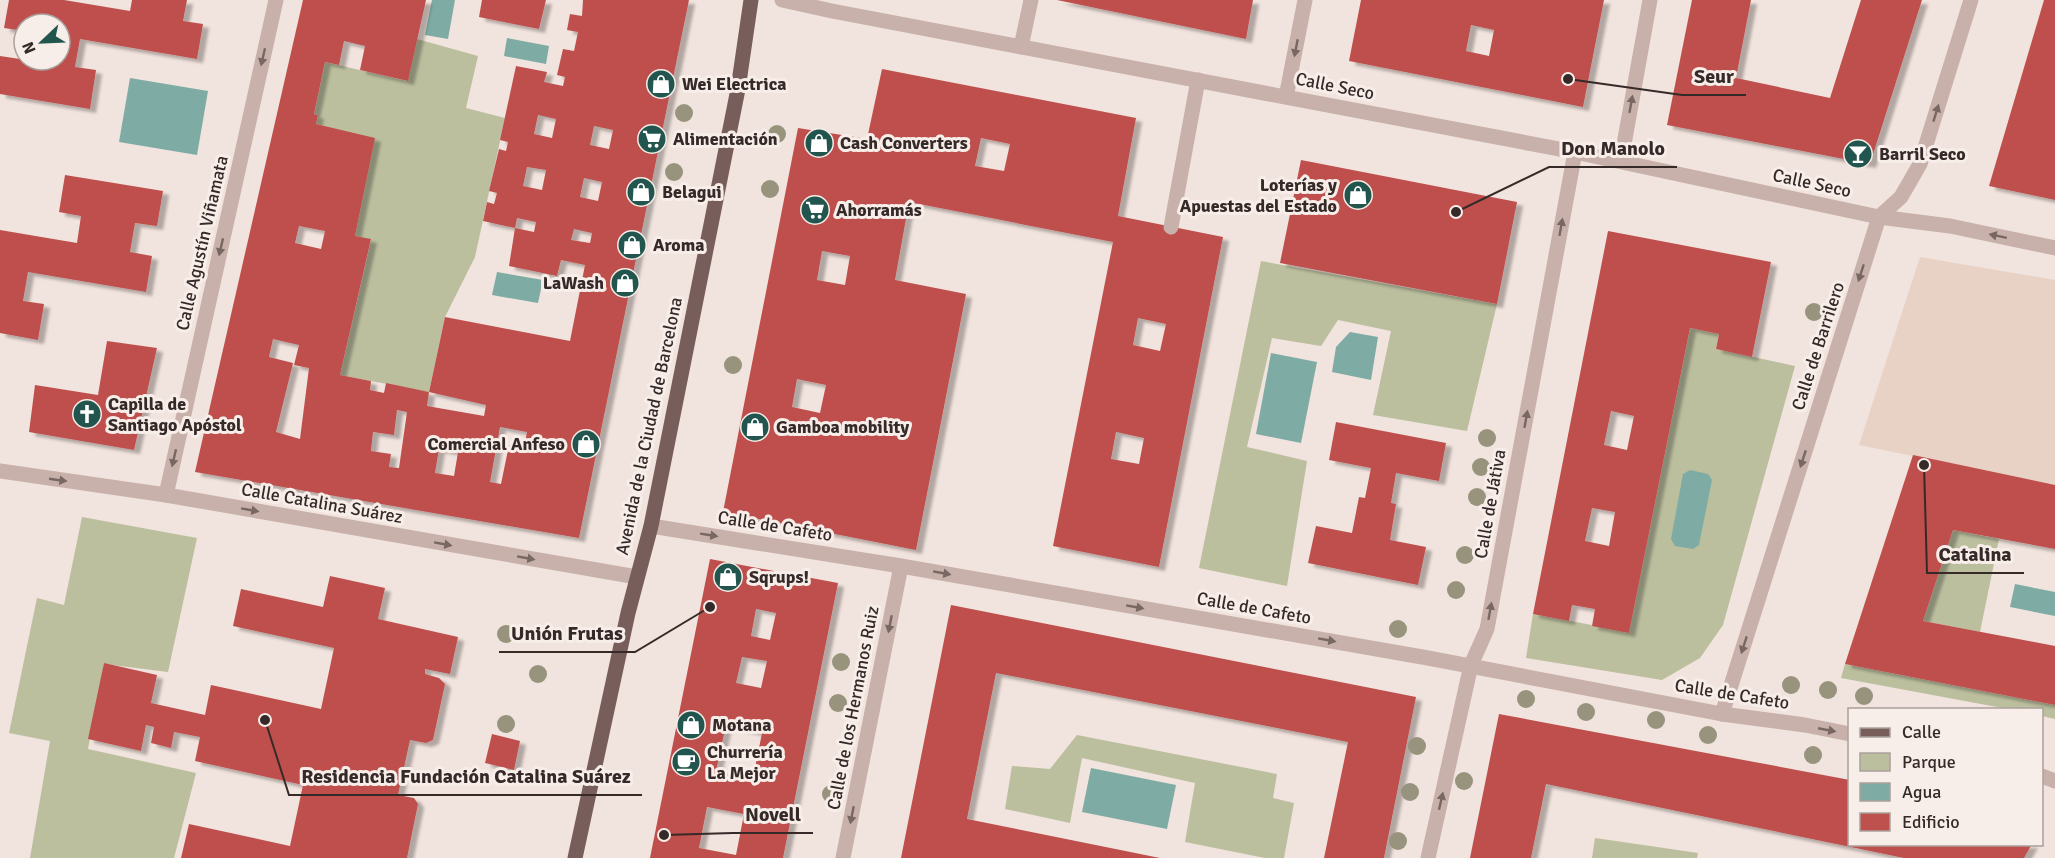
<svg xmlns="http://www.w3.org/2000/svg" width="2055" height="858" font-family="Signika,sans-serif">
<style>
.green{fill:#bbbf9e}
.plaza{fill:#e8d1c5}
.water{fill:#7eaca4}
.building{fill:#be504d;fill-rule:evenodd;filter:url(#shadow)}
.lines{fill:none;stroke-linecap:round;stroke-linejoin:round}
.minor{stroke:#c8b1aa;stroke-width:15}
.major{stroke:#775e5b;stroke-width:15}
.tree{fill:#97937d}
.oneway{fill:#786763}
.labels{text-anchor:middle;dominant-baseline:central;stroke-width:6;stroke-linejoin:round;paint-order:stroke}
.poi-label{font-size:18px;font-weight:bold;fill:#362a29;stroke:#f8eee9;text-anchor:start}
.street-label{font-size:18px;fill:#362a29;stroke:#f8eee9}
.leader{fill:none;stroke:#362a29;stroke-width:2}
.callout-dot{fill:#362a29;stroke:#f8eee9;stroke-width:2}
.callout-label{font-size:20px;text-anchor:middle;font-weight:bold;fill:#362a29;stroke:#f8eee9;stroke-width:6;stroke-linejoin:round;paint-order:stroke}
</style>
<defs>
<filter id="shadow"><feDropShadow dx="6" dy="4" stdDeviation="1.5" flood-color="#0004"/></filter>
</defs>
<rect width="100%" height="100%" fill="#f1e3dd"/>
<g class="green">
<path d="M417 39 478 56 466 108 505 118 475 257 445 317 429 392 340 375 371 240 355 236 374 139 316 124 318 115 314 114 325 62 407 81Z"/>
<path d="M1261 261 1497 304 1467 431 1373 415 1391 331 1338 320 1321 346 1272 338 1247 447 1307 461 1287 586 1199 568Z"/>
<path d="M1690 328 1719 334 1716 349 1795 366 1723 625 1700 658 1662 680 1526 658 1533 614 1629 632Z"/>
<path d="M82 517 197 538 168 672 104 664 88 749 196 773 174 858H30L50 741 9 733 37 598 64 605Z"/>
<path d="M1953 530 1999 539 1980 632 1923 621Z"/>
<path d="M1845 664 2055 705V719L2042 716V710L2008 709 1841 678Z"/>
<path d="M1077 735 1277 774 1273 798 1294 803 1284 858H1265L1185 842 1195 783 1082 758 1070 823 1005 809 1012 766 1050 769Z"/>
<path d="M1595 838 1698 853 1697 858H1592Z"/>
</g>
<path class="plaza" d="M1920 257 2055 280V485L1859 445Z"/>
<g class="water">
<path d="M432 0H455L448 39 425 35Z"/>
<path d="M507 38 549 46 546 64 504 56Z"/>
<path d="M130 78 208 91 197 155 119 142Z"/>
<path d="M497 272 543 280 538 303 492 295Z"/>
<path d="M1350 332 1378 337 1371 380 1332 372 1336 347Z"/>
<path d="M1271 353 1317 362 1301 443 1256 434Z"/>
<path d="M1690 470 1708 474 1712 480 1699 545 1693 549 1675 546 1671 539 1683 474Z"/>
<path d="M2015 584 2055 592V616L2010 607Z"/>
<path d="M1091 768 1176 785 1167 829 1082 812Z"/>
</g>
<g class="building">
<path d="M9 0H64L130 11 132 0H187L183 21 203 24 197 59 80 39 75 67 96 70 90 109 0 94V56L20 59 23 40 24 60H60V24H24V31L4 28Z"/>
<path d="M303 0H426L408 81 360 70 365 46 344 41 339 65 325 62 314 114 318 115 316 124 375 138 355 236 371 239 340 375 371 381 370 390 384 393 386 383 429 392 427 406 484 416 486 405 429 392 445 317 570 341 585 265 561 260 557 276 509 266 515 228 534 232 536 222 517 218 515 228 483 221 487 202 494 204 497 193 489 191 499 149 506 151 508 142 500 140 516 66 547 72 544 82 563 86 565 77 557 75 563 49 574 51 578 32 567 30 570 14 582 16 583 0H689L579 538 195 472ZM538 115 556 119 552 138 534 134ZM594 126 613 130 609 149 590 145ZM527 167 546 170 542 190 523 186ZM584 178 602 182 598 201 580 197ZM299 226 325 231 321 249 295 243ZM574 229 592 233 590 243 571 240ZM273 339 299 345 294 365 309 368 300 439 276 432 293 363 269 357ZM397 410 407 412 399 468 389 467 391 454 371 451 373 432 394 435ZM500 427 527 432 524 448 509 445 501 484 490 482ZM439 449 458 452 454 476 435 473Z"/>
<path d="M482 0H546L539 29 479 17Z"/>
<path d="M1057 0H1253L1246 39Z"/>
<path d="M1361 0H1604L1583 107 1349 61ZM1471 25 1494 30 1489 56 1466 51Z"/>
<path d="M1692 0H1751L1736 78 1830 98 1861 0H1922L1870 164 1667 125Z"/>
<path d="M2044 0H2055V200L1989 186Z"/>
<path d="M882 69 1136 118 1118 216 1223 237 1159 567 1053 546 1113 242 909 202 895 280 966 294 916 550 723 512 798 128 867 139ZM981 138 1010 144 1004 171 975 166ZM822 251 850 256 845 285 817 280ZM1138 318 1166 324 1160 351 1133 345ZM797 379 826 385 820 413 792 407ZM1116 432 1144 438 1139 464 1111 459Z"/>
<path d="M1301 160 1517 202 1497 304 1280 263Z"/>
<path d="M65 175 163 191 157 226 135 223 130 252 152 256 146 292 28 272 23 301 44 304 38 340 0 333V230L77 243 81 216 59 212Z"/>
<path d="M1608 231 1771 262 1752 357 1716 349 1719 334 1690 328 1629 633 1592 626 1595 609 1572 605 1569 621 1533 614ZM1611 411 1634 416 1627 450 1604 445ZM1592 508 1615 512 1609 546 1585 541Z"/>
<path d="M107 341 157 348 134 450 29 432 35 385 98 395Z"/>
<path d="M1336 422 1446 443 1439 481 1396 473 1391 503 1396 504 1390 540 1426 547 1418 585 1308 563 1316 526 1352 533 1359 497 1365 498 1371 468 1329 460Z"/>
<path d="M1913 455 2055 485V549L1953 530 1923 621 2055 646V705L1845 664Z"/>
<path d="M710 559 838 583 783 858H650ZM756 609 776 613 770 640 751 636ZM742 657 767 661 761 688 736 683ZM726 725 762 733 753 778 716 771ZM707 807 744 814 736 855 699 848Z"/>
<path d="M330 576 385 588 378 619 458 637 450 674 425 669V674L439 678 445 684 433 740 426 743 410 740 398 795 414 798 418 804 407 858H181L189 824 290 846 303 785 195 761 200 737 174 732 171 748 151 743 154 727 146 725 141 751 88 739 104 663 157 675 151 703 205 715 211 685 321 709 334 648 233 626 241 589 323 607Z"/>
<path d="M951 605 1416 697 1384 858H1324L1348 742 996 673 967 819 1160 858H901Z"/>
<path d="M1499 714 1850 780V844H2032L2024 858H1904L1546 784 1531 858H1470Z"/>
<path d="M492 734 520 741 514 770 485 763Z"/>
</g>
<g class="lines">
<g class="minor">
<path d="M782 0 832 11 1575 152 1879 217 1950 226 2055 248"/>
<path d="M1021 47 1031 0"/>
<path d="M1286 97 1305 0"/>
<path d="M1621 161 1650 0"/>
<path d="M1171 227 1198 80"/>
<path d="M0 471 166 495 637 577"/>
<path d="M166 495 276 0"/>
<path d="M651 526 901 566 1428 658 1722 714 1805 725 1850 734"/>
<path d="M1722 714 1879 217 1901 197 1920 164 1971 0"/>
<path d="M2042 776 2055 781"/>
<path d="M843 858 901 566"/>
<path d="M1428 858 1471 665 1487 629 1575 152"/>
</g>
<path class="major" d="M575 858 628 613 651 526 738 89 751 0"/>
</g>
<g class="tree">
<circle cx="684" cy="113" r="9"/>
<circle cx="777" cy="134" r="9"/>
<circle cx="674" cy="172" r="9"/>
<circle cx="770" cy="189" r="9"/>
<circle cx="1814" cy="312" r="9"/>
<circle cx="733" cy="365" r="9"/>
<circle cx="1487" cy="438" r="9"/>
<circle cx="1481" cy="467" r="9"/>
<circle cx="1477" cy="497" r="9"/>
<circle cx="1465" cy="555" r="9"/>
<circle cx="1456" cy="590" r="9"/>
<circle cx="1398" cy="629" r="9"/>
<circle cx="506" cy="634" r="9"/>
<circle cx="841" cy="662" r="9"/>
<circle cx="538" cy="674" r="9"/>
<circle cx="1791" cy="685" r="9"/>
<circle cx="1828" cy="690" r="9"/>
<circle cx="1864" cy="696" r="9"/>
<circle cx="1526" cy="699" r="9"/>
<circle cx="838" cy="703" r="9"/>
<circle cx="1586" cy="712" r="9"/>
<circle cx="1656" cy="720" r="9"/>
<circle cx="506" cy="724" r="9"/>
<circle cx="1708" cy="735" r="9"/>
<circle cx="1417" cy="746" r="9"/>
<circle cx="1813" cy="755" r="9"/>
<circle cx="1464" cy="781" r="9"/>
<circle cx="1410" cy="792" r="9"/>
<circle cx="831" cy="794" r="9"/>
<circle cx="1398" cy="841" r="9"/>
</g>
<defs><path id="oneway-solid" d="M-6-.8H1V-3.2L6.5 0L1 3.2V.8H-6Z" transform="scale(1.5)"/></defs>
<g class="oneway">
<use href="#oneway-solid" transform="translate(1296 48) rotate(101)"/>
<use href="#oneway-solid" transform="translate(263 57) rotate(103)"/>
<use href="#oneway-solid" transform="translate(1631 104) rotate(-80)"/>
<use href="#oneway-solid" transform="translate(1936 113) rotate(-73)"/>
<use href="#oneway-solid" transform="translate(1561 227) rotate(-80)"/>
<use href="#oneway-solid" transform="translate(1998 236) rotate(-168)"/>
<use href="#oneway-solid" transform="translate(221 247) rotate(103)"/>
<use href="#oneway-solid" transform="translate(1861 273) rotate(108)"/>
<use href="#oneway-solid" transform="translate(1526 419) rotate(-80)"/>
<use href="#oneway-solid" transform="translate(174 458) rotate(103)"/>
<use href="#oneway-solid" transform="translate(1803 459) rotate(108)"/>
<use href="#oneway-solid" transform="translate(58 480) rotate(8)"/>
<use href="#oneway-solid" transform="translate(250 510) rotate(10)"/>
<use href="#oneway-solid" transform="translate(709 535) rotate(9)"/>
<use href="#oneway-solid" transform="translate(443 544) rotate(10)"/>
<use href="#oneway-solid" transform="translate(526 558) rotate(10)"/>
<use href="#oneway-solid" transform="translate(942 573) rotate(10)"/>
<use href="#oneway-solid" transform="translate(1135 607) rotate(10)"/>
<use href="#oneway-solid" transform="translate(1490 611) rotate(-80)"/>
<use href="#oneway-solid" transform="translate(890 624) rotate(101)"/>
<use href="#oneway-solid" transform="translate(1327 640) rotate(10)"/>
<use href="#oneway-solid" transform="translate(1744 645) rotate(108)"/>
<use href="#oneway-solid" transform="translate(1827 730) rotate(11)"/>
<use href="#oneway-solid" transform="translate(1441 801) rotate(-77)"/>
<use href="#oneway-solid" transform="translate(852 815) rotate(101)"/>
</g>
<defs>
<g id="shop-disc" transform="scale(1.5)"><circle r="9.5" fill="#21554d" stroke="#f8eee9"/><path d="M-5-2.5h2.3a2.7 3.5 0 0 1 5.4 0H5L5.5 6h-11ZM-1.5-2.5h3a1.5 2.3 0 0 0-3 0Z" fill="#fff"/></g>
<g id="supermarket-disc" transform="scale(1.5)"><circle r="9.5" fill="#21554d" stroke="#f8eee9"/><path d="M-6-5.5h2.5l.6 2H6L4.5 2H-2.5L-4.4-4H-6ZM-1.5 3.2a1.3 1.3 0 1 0 .1 0ZM3 3.2a1.3 1.3 0 1 0 .1 0Z" fill="#fff"/></g>
<g id="bar-disc" transform="scale(1.5)"><circle r="9.5" fill="#21554d" stroke="#f8eee9"/><path d="M-6-5H6L.8 .8V4.5H3.5V6h-7V4.5H-.8V.8Z" fill="#fff"/></g>
<g id="church-disc" transform="scale(1.5)"><circle r="9.5" fill="#21554d" stroke="#f8eee9"/><path d="M-1.2-6h2.4v3.5h3.3v2.4h-3.3V6h-2.4V-.1h-3.3v-2.4h3.3Z" fill="#fff"/></g>
<g id="cafe-disc" transform="scale(1.5)"><circle r="9.5" fill="#21554d" stroke="#f8eee9"/><path d="M-5.5-4.5H6V0H3Q3 3.5 0 3.5H-2.5Q-5.5 3.5-5.5 0ZM3-3.2v2h1.7v-2ZM-6 4.5H4V6H-6Z" fill="#fff"/></g>
</defs>
<g fill-rule="evenodd">
<use href="#shop-disc" x="661" y="84"/>
<use href="#supermarket-disc" x="652" y="139"/>
<use href="#shop-disc" x="819" y="143"/>
<use href="#bar-disc" x="1858" y="154"/>
<use href="#shop-disc" x="641" y="192"/>
<use href="#shop-disc" x="1358" y="195"/>
<use href="#supermarket-disc" x="815" y="210"/>
<use href="#shop-disc" x="632" y="245"/>
<use href="#shop-disc" x="625" y="283"/>
<use href="#church-disc" x="87" y="414"/>
<use href="#shop-disc" x="755" y="427"/>
<use href="#shop-disc" x="586" y="444"/>
<use href="#shop-disc" x="728" y="577"/>
<use href="#shop-disc" x="691" y="725"/>
<use href="#cafe-disc" x="686" y="762"/>
</g>
<g class="labels">
<g class="poi-label">
<text x="682" y="84">Wei Electrica</text>
<text x="673" y="139">Alimentación</text>
<text x="840" y="143">Cash Converters</text>
<text x="1879" y="154">Barril Seco</text>
<text x="1337" y="185" text-anchor="end">Loterías y<tspan x="1337" dy="21">Apuestas del Estado</tspan></text>
<text x="662" y="192">Belagui</text>
<text x="836" y="210">Ahorramás</text>
<text x="653" y="245">Aroma</text>
<text x="604" y="283" text-anchor="end">LaWash</text>
<text x="108" y="404">Capilla de<tspan x="108" dy="21">Santiago Apóstol</tspan></text>
<text x="776" y="427">Gamboa mobility</text>
<text x="565" y="444" text-anchor="end">Comercial Anfeso</text>
<text x="749" y="577">Sqrups!</text>
<text x="712" y="725">Motana</text>
<text x="707" y="752">Churrería<tspan x="707" dy="21">La Mejor</tspan></text>
</g>
<g class="street-label">
<text transform="translate(1335 86) rotate(11)">Calle Seco</text>
<text transform="translate(1812 183) rotate(12)">Calle Seco</text>
<text transform="translate(202 243) rotate(-77)">Calle Agustín Viñamata</text>
<text transform="translate(1818 346) rotate(-72)">Calle de Barrilero</text>
<text transform="translate(649 426) rotate(-78)">Avenida de la Ciudad de Barcelona</text>
<text transform="translate(322 503) rotate(10)">Calle Catalina Suárez</text>
<text transform="translate(1490 504) rotate(-80)">Calle de Játiva</text>
<text transform="translate(775 526) rotate(9)">Calle de Cafeto</text>
<text transform="translate(1254 608) rotate(10)">Calle de Cafeto</text>
<text transform="translate(1732 694) rotate(9)">Calle de Cafeto</text>
<text transform="translate(853 708) rotate(-79)">Calle de los Hermanos Ruiz</text>
</g>
</g>
<path class="leader" d="M1568 79L1682 95H1746M1456 212L1549 167H1677M1924 465L1927 573H2024M710 607L635 652H499M265 720L289 795H642M664 835L733 833H813"/>
<g class="callout-dot">
<circle cx="1568" cy="79" r="6"/>
<circle cx="1456" cy="212" r="6"/>
<circle cx="1924" cy="465" r="6"/>
<circle cx="710" cy="607" r="6"/>
<circle cx="265" cy="720" r="6"/>
<circle cx="664" cy="835" r="6"/>
</g>
<g class="callout-label">
<text x="1714" y="83">Seur</text>
<text x="1613" y="155">Don Manolo</text>
<text x="1975" y="561">Catalina</text>
<text x="567" y="640">Unión Frutas</text>
<text x="466" y="783">Residencia Fundación Catalina Suárez</text>
<text x="773" y="821">Novell</text>
</g>
<rect x="1848" y="708" width="195" height="138" fill="#f8eee9" stroke="#aaa09c" stroke-width="1.5"/>
<rect x="1860" y="728" width="30" height="9" fill="#775e5b" stroke="#aaa09c" stroke-width="1.5"/>
<text x="1902" y="738" font-size="18" fill="#362a29">Calle</text>
<rect x="1860" y="753" width="30" height="18" fill="#bbbf9e" stroke="#aaa09c" stroke-width="1.5"/>
<text x="1902" y="768" font-size="18" fill="#362a29">Parque</text>
<rect x="1860" y="783" width="30" height="18" fill="#7eaca4" stroke="#aaa09c" stroke-width="1.5"/>
<text x="1902" y="798" font-size="18" fill="#362a29">Agua</text>
<rect x="1860" y="813" width="30" height="18" fill="#be504d" stroke="#aaa09c" stroke-width="1.5"/>
<text x="1902" y="828" font-size="18" fill="#362a29">Edificio</text>
<g transform="translate(42 42) rotate(247)"><circle r="28" fill="#f8eee9" stroke="#aaa09c" stroke-width="1.5"/>
<path d="M0-4.5L10 22L0 15L-10 22Z" fill="#21554d"/>
<text y="-9" font-size="16" font-weight="bold" text-anchor="middle" fill="#362a29">N</text>
</g>
</svg>
